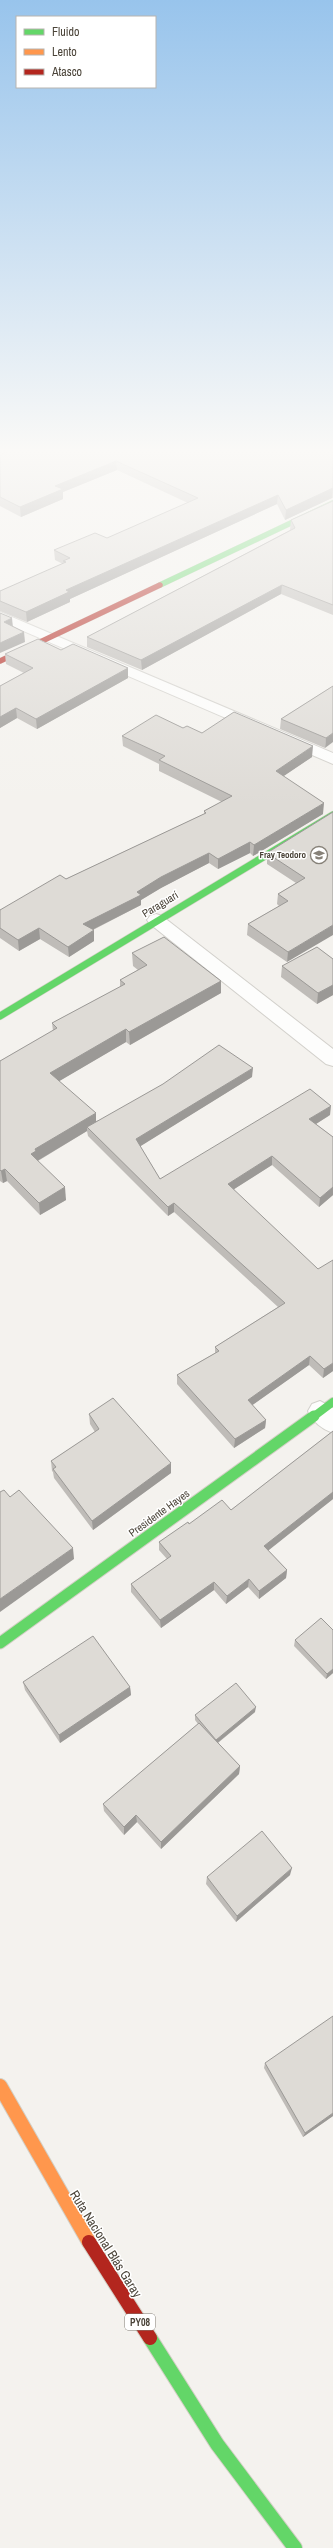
<svg xmlns="http://www.w3.org/2000/svg" width="333" height="2548" font-family="'Archivo Narrow',sans-serif">
<style>
.lines{fill:none;stroke-linecap:round;stroke-linejoin:round}
.street-casing{stroke:#d2d0cb;stroke-width:2}
.fast-far4-casing{stroke:#d3cfc5;stroke-width:6}
.fast-far3-casing{stroke:#d3cfc5;stroke-width:8}
.fast-far2-casing{stroke:#d3cfc5;stroke-width:10}
.fast-far1-casing{stroke:#d3cfc5;stroke-width:13}
.fast-casing{stroke:#d3cfc5;stroke-width:16}
.slow-casing{stroke:#d3cfc5;stroke-width:16}
.jam-far1-casing{stroke:#d3cfc5;stroke-width:6}
.jam-casing{stroke:#d3cfc5;stroke-width:16}
.street{fill:#fdfdfc;fill-rule:evenodd}
.fast-far4{stroke:#63d668;stroke-width:5.5}
.fast-far3{stroke:#63d668;stroke-width:7}
.fast-far2{stroke:#63d668;stroke-width:8}
.fast-far1{stroke:#63d668;stroke-width:11}
.fast{stroke:#63d668;stroke-width:14}
.slow{stroke:#ff974d;stroke-width:14}
.jam-far1{stroke:#b3261e;stroke-width:5.5}
.jam{stroke:#b3261e;stroke-width:14}
.wall{fill:#bfbcb8}
.shaded-wall{fill:#9b9996}
.building{fill:#dedbd6;stroke:#9b9996}
.labels{text-anchor:middle;dominant-baseline:central;stroke-width:3;stroke-linejoin:round;paint-order:stroke}
.far-poi-label{font-size:9px;font-weight:bold;fill:#4b4439;stroke:#fff;text-anchor:end}
.shield{fill:#fff;stroke:#817c74;stroke-width:1}
.shield-label{font-size:10px;font-weight:bold;fill:#4b4439}
.street-label{font-size:11px;fill:#4b4439;stroke:#fff}
.near-street-label{font-size:13px;fill:#4b4439;stroke:#fff}
</style>
<rect width="100%" height="100%" fill="#f4f2ee"/>
<g class="lines">
<g class="street-casing">
<g id="street">
<path d="M0 612 333 753V764L0 621Z"/>
<path d="M156 914 162 916 333 1049V1066L326 1064 150 924 147 920 150 916Z"/>
<path d="M320 1401 333 1408V1433C322 1429 313 1422 308 1411L312 1404Z"/>
</g>
</g>
<g class="fast-far4-casing">
<path id="fast-far4" d="M160 585 333 503"/>
</g>
<g class="fast-far3-casing">
<path id="fast-far3" d="M0 1016 333 815"/>
</g>
<g class="fast-far2-casing">
<path id="fast-far2" d="M313 1417 333 1402"/>
</g>
<g class="fast-far1-casing">
<path id="fast-far1" d="M0 1643 314 1416"/>
</g>
<g class="fast-casing">
<path id="fast" d="M150 2338 217 2444 295 2548"/>
</g>
<g class="slow-casing">
<path id="slow" d="M0 2086 89 2242"/>
</g>
<g class="jam-far1-casing">
<path id="jam-far1" d="M0 661 160 585"/>
</g>
<g class="jam-casing">
<path id="jam" d="M89 2242 150 2338"/>
</g>
<use href="#street" class="street"/>
<use href="#fast-far4" class="fast-far4"/>
<use href="#fast-far3" class="fast-far3"/>
<use href="#fast-far2" class="fast-far2"/>
<use href="#fast-far1" class="fast-far1"/>
<use href="#fast" class="fast"/>
<use href="#slow" class="slow"/>
<use href="#jam-far1" class="jam-far1"/>
<use href="#jam" class="jam"/>
</g>
<g class="wall">
<path d="M333 448V498H332L285 520 277 504 70 599V602L27 622 0 611V591L63 564 55 560 54 550 107 538 188 503 117 470 63 492V499L21 517 0 506V455Z"/>
<path d="M333 501V615L281 594 142 670 87 647V637L290 530 291 520Z"/>
<path d="M61 650 128 678 37 729 17 718 0 728V686L24 673 6 664 5 654Z"/>
<path d="M333 686 325 748 280 729 281 719Z"/>
<path d="M183 728 202 733 312 757 283 776 323 814 253 856 250 853 218 869 209 863 161 888 141 900V905L93 930 94 941 69 957 40 939 19 951 0 938V910L204 814V811L222 802 159 771V764L123 746 122 736Z"/>
<path d="M333 812 287 962 247 935 248 924 279 906 277 904 278 894 296 883 267 864V853Z"/>
<path d="M132 953 221 981V993L130 1045 126 1042 59 1081 96 1121 252 1077 140 1146 160 1179 330 1115 316 1124 333 1137V1195L319 1207 272 1165 234 1189 333 1371 323 1378 309 1365 252 1405 266 1420 265 1428 234 1448 177 1384V1375L215 1353V1347L278 1307 174 1212 168 1216 88 1136 87 1131 38 1161 66 1200 40 1215 7 1181 3 1183 0 1181V1061L53 1031 52 1023 120 987V980L138 970 133 966Z"/>
<path d="M333 959V995L317 1004 281 977 282 966Z"/>
<path d="M89 1414 171 1473 93 1530 54 1478 53 1472 52 1471 51 1461 95 1432 90 1424Z"/>
<path d="M333 1431V1499L268 1550 287 1570 286 1578 259 1599 248 1587 226 1604 214 1590 161 1628 131 1592V1584L167 1559 159 1550V1542L189 1524 231 1510Z"/>
<path d="M333 1630V1673L326 1679 294 1646 295 1640Z"/>
<path d="M23 1682 130 1687 131 1695 60 1743 25 1690Z"/>
<path d="M255 1712 218 1743 240 1766 239 1774 161 1849 137 1822 124 1835 104 1811 103 1804 198 1724 195 1720V1715Z"/>
<path d="M290 1875 236 1922 206 1884 207 1877Z"/>
<path d="M265 2063 333 2116 303 2137 264 2068Z"/>
</g>
<g class="shaded-wall">
<path d="M0 448H7L0 453Z"/>
<path d="M116 461 117 470 63 492V499L21 517 20 507 55 486Z"/>
<path d="M333 488 332 498 285 520 286 510Z"/>
<path d="M278 495 277 504 70 599V602L27 622 26 612 66 590Z"/>
<path d="M282 585 281 594 142 670 141 660Z"/>
<path d="M12 618 13 628 4 622Z"/>
<path d="M24 632 25 642 0 653V643Z"/>
<path d="M128 668V678L37 729 36 719Z"/>
<path d="M16 708 17 718 0 728V717Z"/>
<path d="M333 733V742L325 748 326 738Z"/>
<path d="M313 746 312 757 275 782 276 771Z"/>
<path d="M324 803 323 814 253 856 254 845Z"/>
<path d="M250 842V853L218 869V859Z"/>
<path d="M209 853V863L161 888 141 900V905L84 934 83 924 161 877Z"/>
<path d="M333 925V935L287 962 288 952Z"/>
<path d="M39 928 40 939 19 951 18 940Z"/>
<path d="M94 930V941L69 957 68 947Z"/>
<path d="M221 981V993L130 1045 129 1032Z"/>
<path d="M333 985V995L317 1004 318 993Z"/>
<path d="M126 1029V1042L51 1086 50 1073Z"/>
<path d="M253 1068 252 1077 136 1149V1139Z"/>
<path d="M331 1106 330 1115 308 1129 309 1119Z"/>
<path d="M96 1113V1126L87 1127V1131L37 1161 31 1154 35 1149Z"/>
<path d="M272 1156V1165L228 1193V1184Z"/>
<path d="M5 1169 7 1181 3 1183 1 1171Z"/>
<path d="M65 1187 66 1200 40 1215 39 1203Z"/>
<path d="M333 1187V1195L319 1207 320 1198Z"/>
<path d="M174 1203V1212L168 1216V1207Z"/>
<path d="M310 1356 309 1365 247 1409 248 1400Z"/>
<path d="M333 1363V1371L323 1378 324 1369Z"/>
<path d="M266 1420 265 1428 234 1448 235 1439Z"/>
<path d="M171 1463V1473L93 1530 92 1521Z"/>
<path d="M333 1492V1499L264 1554V1546Z"/>
<path d="M73 1548 74 1559 0 1612V1599Z"/>
<path d="M287 1570 286 1578 259 1599V1591Z"/>
<path d="M249 1579 248 1587 226 1604 227 1596Z"/>
<path d="M214 1582V1590L161 1628 160 1620Z"/>
<path d="M333 1669V1673L326 1679 327 1674Z"/>
<path d="M130 1687 131 1695 60 1743 59 1735Z"/>
<path d="M256 1707 255 1712 216 1744V1740Z"/>
<path d="M240 1766 239 1774 161 1849V1842Z"/>
<path d="M136 1815 137 1822 124 1835V1827Z"/>
<path d="M292 1868 290 1875 236 1922 237 1916Z"/>
<path d="M333 2113V2116L303 2137 305 2133Z"/>
</g>
<g class="building">
<path d="M11 448H333V488L286 510 278 495 66 590 69 592 26 612 0 601V591L66 562 63 561 70 558 54 550 95 533 107 538 198 498 116 461 55 486 63 489 20 507 0 497V455Z"/>
<path d="M333 501V605L282 585 141 660 87 637 295 528 291 520Z"/>
<path d="M0 613 12 618 4 622 24 632 0 643Z"/>
<path d="M38 639 61 650 73 644 128 668 36 719 16 708 0 717V686L33 668 5 654Z"/>
<path d="M333 686V733L326 738 281 719Z"/>
<path d="M234 712 313 746 276 771 324 803 254 845 250 842 218 859 209 853 161 877 137 892 141 895 83 924 94 930 68 947 39 928 18 940 0 928V910L60 875 66 879 206 813 204 811 232 796 159 760 165 756 122 736 156 715 183 728 187 726 202 733Z"/>
<path d="M333 812V925L288 952 248 924 288 901 278 894 305 878 267 853Z"/>
<path d="M164 937 221 981 129 1032 126 1029 50 1073 96 1113 35 1149 36 1151 31 1154 65 1187 39 1203 5 1169 1 1171 0 1170V1061L57 1028 52 1023 125 984 120 980 147 965 132 953Z"/>
<path d="M317 947 333 959V985L318 993 282 966Z"/>
<path d="M219 1045 253 1068 136 1139 160 1179 310 1089 331 1106 309 1119 333 1137V1187L320 1198 272 1156 228 1184 318 1269 333 1260V1363L324 1369 310 1356 248 1400 266 1420 235 1439 177 1375 219 1351 215 1347 285 1303 174 1203 168 1207 87 1127 163 1084Z"/>
<path d="M113 1398 171 1463 92 1521 53 1469 56 1467 51 1461 99 1429 89 1414Z"/>
<path d="M333 1431V1492L264 1546 287 1570 259 1591 249 1579 227 1596 214 1582 160 1620 131 1584 171 1556 159 1542 188 1522 189 1524 222 1500 231 1510Z"/>
<path d="M4 1490 10 1497 19 1490 73 1548 0 1599V1492Z"/>
<path d="M321 1618 333 1630V1669L327 1674 295 1640Z"/>
<path d="M93 1636 130 1687 59 1735 23 1682Z"/>
<path d="M236 1683 256 1707 216 1740 195 1715Z"/>
<path d="M199 1723 240 1766 161 1842 136 1815 124 1827 103 1804Z"/>
<path d="M262 1831 292 1868 237 1916 207 1877Z"/>
<path d="M333 2016V2113L305 2133 265 2063Z"/>
</g>
<linearGradient id="sky" x2="0" y2="1"><stop stop-color="#98c4ec"/><stop offset="0.56" stop-color="#faf9f7"/><stop offset="1" stop-color="#faf9f7" stop-opacity="0"/></linearGradient>
<rect width="333" height="805" fill="url(#sky)"/>
<defs>
<g id="school-ring" transform="scale(0.9)"><circle r="9.5" fill="#fff" stroke="#868178" stroke-width="1.5"/><path d="M0-5L7-2L0 1L-7-2ZM-4 1L0 2.5L4 1V4Q0 6-4 4Z" fill="#868178"/></g>
</defs>
<g fill-rule="evenodd">
<use href="#school-ring" x="319" y="855"/>
</g>
<g class="labels">
<g class="far-poi-label">
<text x="306" y="855">Fray Teodoro</text>
</g>
<rect class="shield" x="125" y="2314" width="30" height="16" rx="3"/>
<g class="shield-label">
<text x="140" y="2322">PY08</text>
</g>
<g class="street-label">
<text transform="translate(160 904) rotate(-31)">Paraguarí</text>
<text transform="translate(159 1513) rotate(-36)">Presidente Hayes</text>
</g>
<g class="near-street-label">
<text transform="translate(106 2244) rotate(58)">Ruta Nacional Blás Garay</text>
</g>
</g>
<rect x="16" y="16" width="140" height="72" fill="#ffffff" stroke="#b7b4b0"/>
<rect x="24" y="29" width="20" height="6" fill="#63d668" stroke="#b7b4b0"/>
<text x="52" y="36" font-size="12" fill="#4b4439">Fluido</text>
<rect x="24" y="49" width="20" height="6" fill="#ff974d" stroke="#b7b4b0"/>
<text x="52" y="56" font-size="12" fill="#4b4439">Lento</text>
<rect x="24" y="69" width="20" height="6" fill="#b3261e" stroke="#b7b4b0"/>
<text x="52" y="76" font-size="12" fill="#4b4439">Atasco</text>
</svg>
